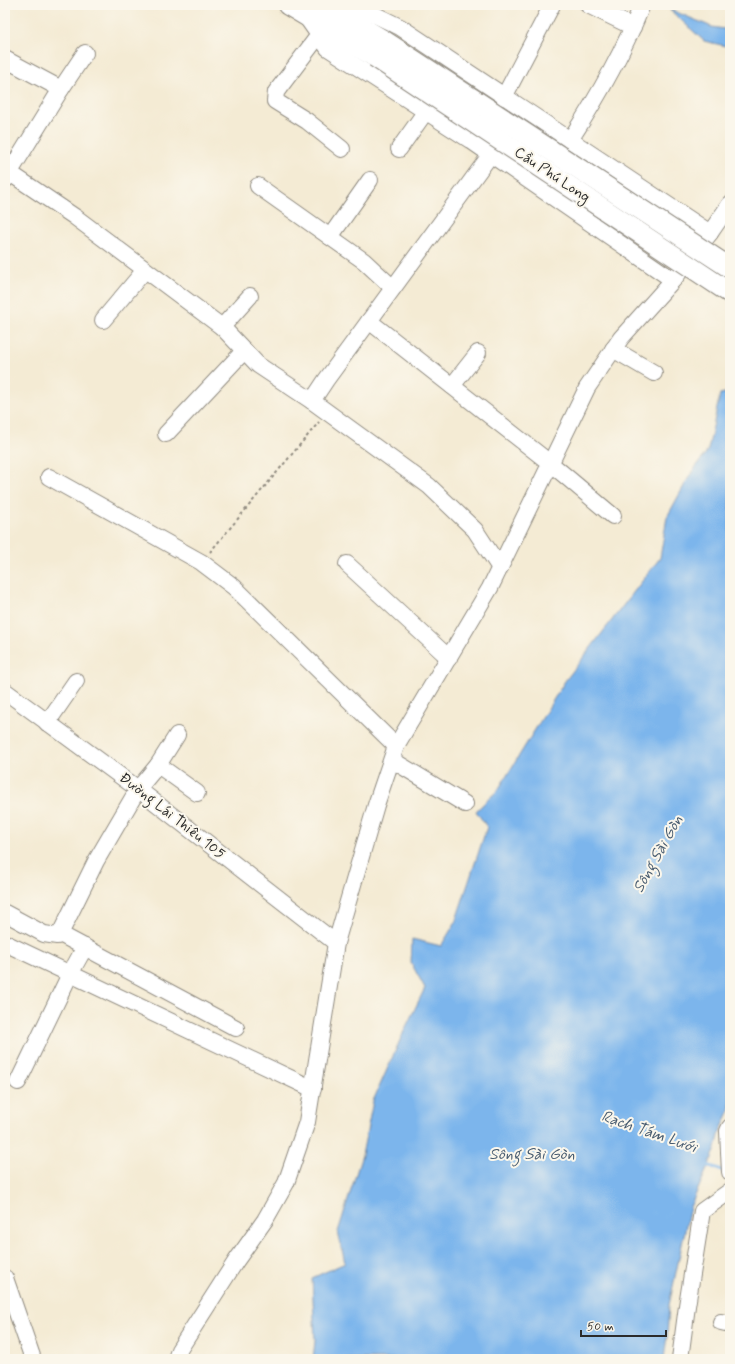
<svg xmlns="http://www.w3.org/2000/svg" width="735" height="1364" font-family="Mynerve,sans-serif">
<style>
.water{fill:#7cb5ec;stroke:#54708c}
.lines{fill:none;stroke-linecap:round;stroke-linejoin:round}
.stream{stroke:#7cb5ec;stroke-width:3.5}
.minor-casing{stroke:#908b80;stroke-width:18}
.major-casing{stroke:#908b80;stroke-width:22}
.path{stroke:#908b80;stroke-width:2;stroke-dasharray:3 3;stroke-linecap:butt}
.minor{stroke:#fff;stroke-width:16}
.major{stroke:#fff;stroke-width:20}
.major-bridge-casing{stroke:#908b80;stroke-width:22;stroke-linecap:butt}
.major-bridge{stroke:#fff;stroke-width:20}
.labels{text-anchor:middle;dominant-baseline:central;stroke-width:4;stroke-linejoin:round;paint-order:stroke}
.street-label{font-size:15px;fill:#2b2b2b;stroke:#fbf7ec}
.water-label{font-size:16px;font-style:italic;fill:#475b6f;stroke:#fbf7ec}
</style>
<rect width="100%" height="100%" fill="#fbf7ec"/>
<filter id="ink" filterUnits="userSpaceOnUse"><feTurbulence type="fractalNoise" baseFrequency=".025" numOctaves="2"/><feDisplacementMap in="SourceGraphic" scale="8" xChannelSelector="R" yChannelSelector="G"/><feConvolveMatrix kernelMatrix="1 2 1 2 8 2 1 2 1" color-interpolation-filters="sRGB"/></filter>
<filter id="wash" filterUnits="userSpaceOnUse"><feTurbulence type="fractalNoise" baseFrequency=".012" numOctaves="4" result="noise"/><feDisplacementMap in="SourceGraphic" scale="16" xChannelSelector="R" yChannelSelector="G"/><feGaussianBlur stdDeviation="0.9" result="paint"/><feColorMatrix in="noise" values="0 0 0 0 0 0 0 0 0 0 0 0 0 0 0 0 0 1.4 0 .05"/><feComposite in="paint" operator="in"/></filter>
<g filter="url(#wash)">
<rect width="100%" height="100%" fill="#f4ebd4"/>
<g class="water">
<path d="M669 9 712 27 730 30V47L704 41Z"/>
<path d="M730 392V1110L720 1132 715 1151 690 1207 669 1305 667 1336 664 1359H313L315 1341 312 1278 345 1263 338 1232 362 1155 373 1101 405 1029 425 988 411 963 412 939 441 946 455 923 487 827 476 811 498 790 565 681 660 558 667 517 690 475 708 450 720 394Z"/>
</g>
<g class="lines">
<path class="stream" d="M704 1164 726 1172"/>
</g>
</g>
<g filter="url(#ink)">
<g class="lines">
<g class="minor-casing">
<g id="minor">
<path d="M342 5 361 8 400 27 710 233"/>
<path d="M588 5 633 27"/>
<path d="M307 18 328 48 470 140 673 280"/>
<path d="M319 35 276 92 275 101 307 121 342 149"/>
<path d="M5 59 61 89 5 180"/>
<path d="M61 89 85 53"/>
<path d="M504 97 552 5"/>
<path d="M570 140C598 97 623 53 642 5"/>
<path d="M399 149 426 111"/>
<path d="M10 173 75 217 222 327 258 365 312 401 326 380 491 154"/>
<path d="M258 186 364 261 393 288"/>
<path d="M330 237 370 180"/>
<path d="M103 320 145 270"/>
<path d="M369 321 550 463 613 516"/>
<path d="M222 327 250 296"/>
<path d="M613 349 654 373"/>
<path d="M452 386 478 353"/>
<path d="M312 401 429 486 475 530 500 568"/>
<path d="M166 434 244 351"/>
<path d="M49 477 201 562 234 587 396 746"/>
<path d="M347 564 449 658"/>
<path d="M5 691 138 789 336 943"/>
<path d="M47 723 76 681"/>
<path d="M392 760 465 804"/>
<path d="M158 765 177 735"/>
<path d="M5 913 44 934 57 936 60 934 96 861 138 789 158 765 197 793"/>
<path d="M60 934 236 1028"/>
<path d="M5 943 313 1089"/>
<path d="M18 1082 70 974 85 947"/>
<path d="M730 1127 728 1131 730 1172"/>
<path d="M5 1278 33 1359"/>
<path d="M721 1322 730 1324"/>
<path d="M176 1359 179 1350 236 1261 265 1220 286 1183 307 1122 336 943 376 805 396 746 490 588 587 388 621 338 673 280 710 233 730 204"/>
<path d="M680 1359 687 1306 702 1211 730 1191"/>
</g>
</g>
<g class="major-casing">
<g id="major">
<path d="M288 5 375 57"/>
<path d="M324 5 383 40"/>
</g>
</g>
<path class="path" d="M210 552 319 422"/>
<use href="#minor" class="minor"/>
<use href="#major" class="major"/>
<g class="major-bridge-casing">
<g id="major-bridge">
<path d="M383 40 730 268"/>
<path d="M375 57 730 293"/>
</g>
</g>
<use href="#major-bridge" class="major-bridge"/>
</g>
</g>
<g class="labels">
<g class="street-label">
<text transform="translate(552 175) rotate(34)">Cầu Phú Long</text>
<text transform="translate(172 816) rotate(38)">Đường Lái Thiêu 105</text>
</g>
<g class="water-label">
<text transform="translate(658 854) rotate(-61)">Sông Sài Gòn</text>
<text transform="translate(649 1132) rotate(19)">Rạch Tám Lưới</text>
<text x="532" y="1154">Sông Sài Gòn</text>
</g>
</g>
<rect width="735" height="1364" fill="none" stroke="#fbf7ec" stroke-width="20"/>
<path d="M581 1330v6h85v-6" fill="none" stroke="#2b2b2b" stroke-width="2"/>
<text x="587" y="1330" font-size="12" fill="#2b2b2b" stroke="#fbf7ec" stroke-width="3" paint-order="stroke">50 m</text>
</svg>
